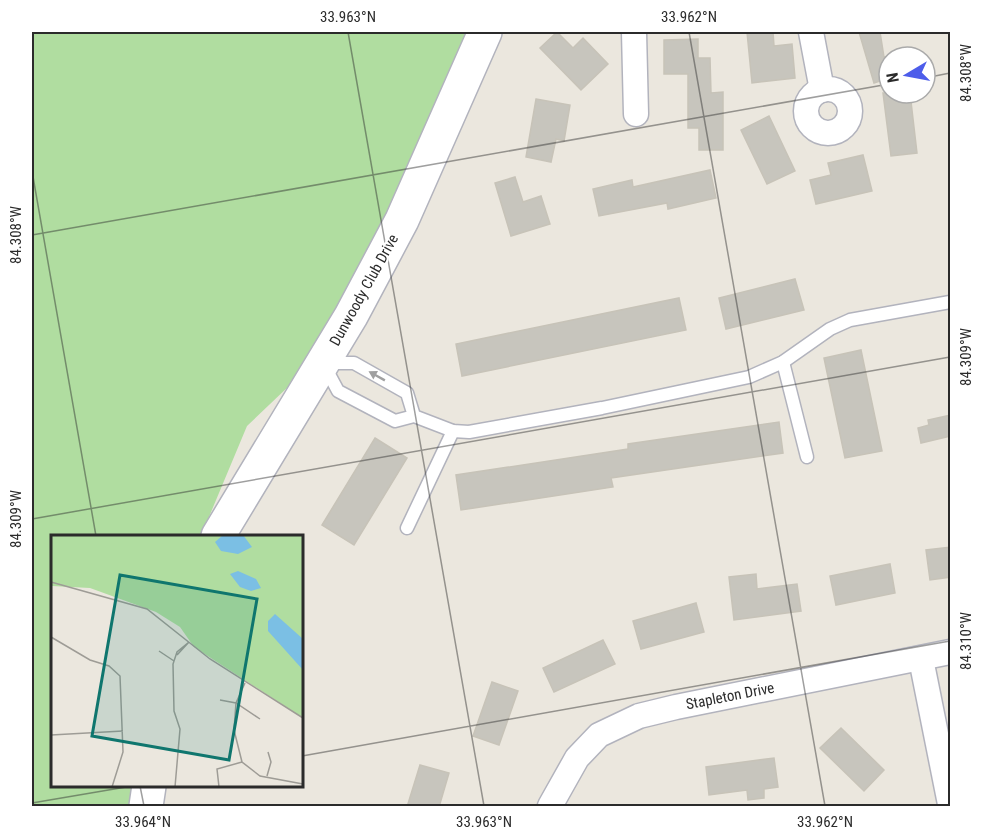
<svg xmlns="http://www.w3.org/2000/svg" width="982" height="838" font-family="'Roboto Condensed',sans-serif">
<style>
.green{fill:#b0dda0}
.building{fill:#c7c5bd;stroke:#c7c3b8;stroke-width:1.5}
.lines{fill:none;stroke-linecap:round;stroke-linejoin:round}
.lane-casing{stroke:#b2b3bd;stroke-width:15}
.street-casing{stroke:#b2b3bd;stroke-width:27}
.secondary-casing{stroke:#b2b3bd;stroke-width:36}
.lane{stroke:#fff;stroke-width:12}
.street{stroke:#fff;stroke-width:24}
.secondary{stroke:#fff;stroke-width:33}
.oneway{fill:#a0a0a0}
.ticks{fill:none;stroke:#2b2b2b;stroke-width:1.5;stroke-opacity:0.45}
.labels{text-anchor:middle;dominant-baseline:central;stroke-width:4.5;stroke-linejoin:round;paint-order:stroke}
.street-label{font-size:15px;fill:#2b2b2b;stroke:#fff}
.inset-road{fill:none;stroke:#9e9c96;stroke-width:1.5}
.view{fill:#0f766e;fill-opacity:0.15;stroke:#0f766e;stroke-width:3}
.inset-edge{fill:none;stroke:#2b2b2b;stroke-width:3}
.neatline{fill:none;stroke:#2b2b2b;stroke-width:2}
.ticks-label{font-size:15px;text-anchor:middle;fill:#2b2b2b}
</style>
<rect width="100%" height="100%" fill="#ebe7de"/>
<path class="green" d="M32 32H478L350 328 247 426 201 536H52V786H142L139 806H32Z"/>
<g class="building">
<path d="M557 32 573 48 583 38 608 64 581 90 540 48Z"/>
<path d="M747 32H773L774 46 792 44 795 78 752 83Z"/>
<path d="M859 32H880L884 57 889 56V78L874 83Z"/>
<path d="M698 39V58H710L711 93 723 92V150H699V128H688V74H664V40Z"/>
<path d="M883 93H910L917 153 891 156Z"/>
<path d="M536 99 570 105 564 141 556 139 551 162 526 157Z"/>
<path d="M769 116 795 171 767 184 741 130Z"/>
<path d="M863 155 872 191 816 204 810 180 831 175 828 163Z"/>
<path d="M710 170 716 198 668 209 667 203 599 216 593 189 632 180 633 187Z"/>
<path d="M515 177 523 202 541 196 550 224 511 236 495 183Z"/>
<path d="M795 279 804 310 726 329 719 298Z"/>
<path d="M679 298 686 330 462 376 456 344Z"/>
<path d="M861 350 882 451 845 458 824 358Z"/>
<path d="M951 415V436L921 443 918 428 929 425 928 420Z"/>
<path d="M779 422 783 453 611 478 613 487 461 510 456 475 628 449V444Z"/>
<path d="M375 438 407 458 354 545 322 525Z"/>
<path d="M951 547V577L930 580 926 550Z"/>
<path d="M890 564 895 593 836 605 830 576Z"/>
<path d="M756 574 757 589 797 584 801 611 734 620 729 577Z"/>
<path d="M696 603 704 632 641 649 633 621Z"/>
<path d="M603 640 615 664 554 692 543 668Z"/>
<path d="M492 682 518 691 499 745 473 736Z"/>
<path d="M841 728 884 770 864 791 820 748Z"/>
<path d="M774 758 778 787 764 789V798L748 800 747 790 709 795 706 767Z"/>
<path d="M420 765 449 773 439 807H407Z"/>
</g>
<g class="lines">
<g class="lane-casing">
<g id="lane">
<path d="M783 362 807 457"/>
<path d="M414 416 407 393 354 363H323L338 391 395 421 414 416 453 431 469 432 602 408 749 377 783 362 830 329 850 320 950 302"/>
<path d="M407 528 453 431"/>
</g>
</g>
<g class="street-casing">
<g id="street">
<path d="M634 32 636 114"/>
<path d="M811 32 822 90"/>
<circle cx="828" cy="111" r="22"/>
<path d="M921 659 950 804"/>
<path d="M550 806 577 758 599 735 639 716 676 707 950 652"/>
</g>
</g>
<g class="secondary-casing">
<g id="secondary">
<path d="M218 536 351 316 384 254 402 220 485 32"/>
<path d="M146 806 149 786"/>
</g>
</g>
<use href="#lane" class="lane"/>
<use href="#street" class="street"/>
<use href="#secondary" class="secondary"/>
</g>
<defs><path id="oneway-solid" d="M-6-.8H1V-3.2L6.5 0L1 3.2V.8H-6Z" transform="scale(1.5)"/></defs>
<use class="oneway" href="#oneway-solid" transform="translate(377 376) rotate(-151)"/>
<path class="ticks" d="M348 32 484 806M689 32 825 806M925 78 950 73M32 171 96 536M32 235 889 84M32 519 950 357M302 756 950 641M140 786 144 806M32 803 132 786"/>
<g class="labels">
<g class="street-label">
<text transform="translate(364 290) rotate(-61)">Dunwoody Club Drive</text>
<text transform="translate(730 696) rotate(-11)">Stapleton Drive</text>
</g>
</g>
<g transform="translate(51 535)">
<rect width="252" height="252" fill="#ebe7de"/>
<path d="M0 0H252V183L143 112 129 92 105 77 39 53 1 51Z" fill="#b0dda0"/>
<path d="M172 0H192L201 12 187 19 170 16 164 7ZM187 36 205 44 210 53 200 56 189 52 179 39ZM224 79 252 104V135L217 96V86Z" fill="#7bbfe4"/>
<path class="inset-road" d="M0 47 96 74 159 124 252 183M0 102 39 125 58 131 69 141 72 217 61 252M108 116 123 126M194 148 185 168 183 195 191 227 209 241 252 249M169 165 185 168 209 184M0 200 72 196M216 241 220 227 217 217M124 252 129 194 123 176 122 129 126 117 138 107 126 120M168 252 166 234 191 227"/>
<path class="view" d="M69 40 206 64 178 225 41 201Z"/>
<rect width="252" height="252" class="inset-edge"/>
</g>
<rect width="982" height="838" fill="none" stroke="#ffffff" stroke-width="66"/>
<g transform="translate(907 75) rotate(260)"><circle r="28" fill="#ffffff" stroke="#aaaaaa" stroke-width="1.5"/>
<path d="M0-4.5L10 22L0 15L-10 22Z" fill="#4d5dea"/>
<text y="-9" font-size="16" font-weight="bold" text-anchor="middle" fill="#2b2b2b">N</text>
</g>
<rect x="33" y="33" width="916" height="772" class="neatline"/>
<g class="ticks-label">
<text x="348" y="22">33.963°N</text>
<text x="689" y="22">33.962°N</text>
<text transform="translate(966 73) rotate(-90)" y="5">84.308°W</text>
<text transform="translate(16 235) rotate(-90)" y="5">84.308°W</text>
<text transform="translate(966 357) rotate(-90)" y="5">84.309°W</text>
<text transform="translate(16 519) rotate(-90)" y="5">84.309°W</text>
<text transform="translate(966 641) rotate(-90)" y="5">84.310°W</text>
<text x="143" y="827">33.964°N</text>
<text x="484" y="827">33.963°N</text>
<text x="825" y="827">33.962°N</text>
</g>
</svg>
